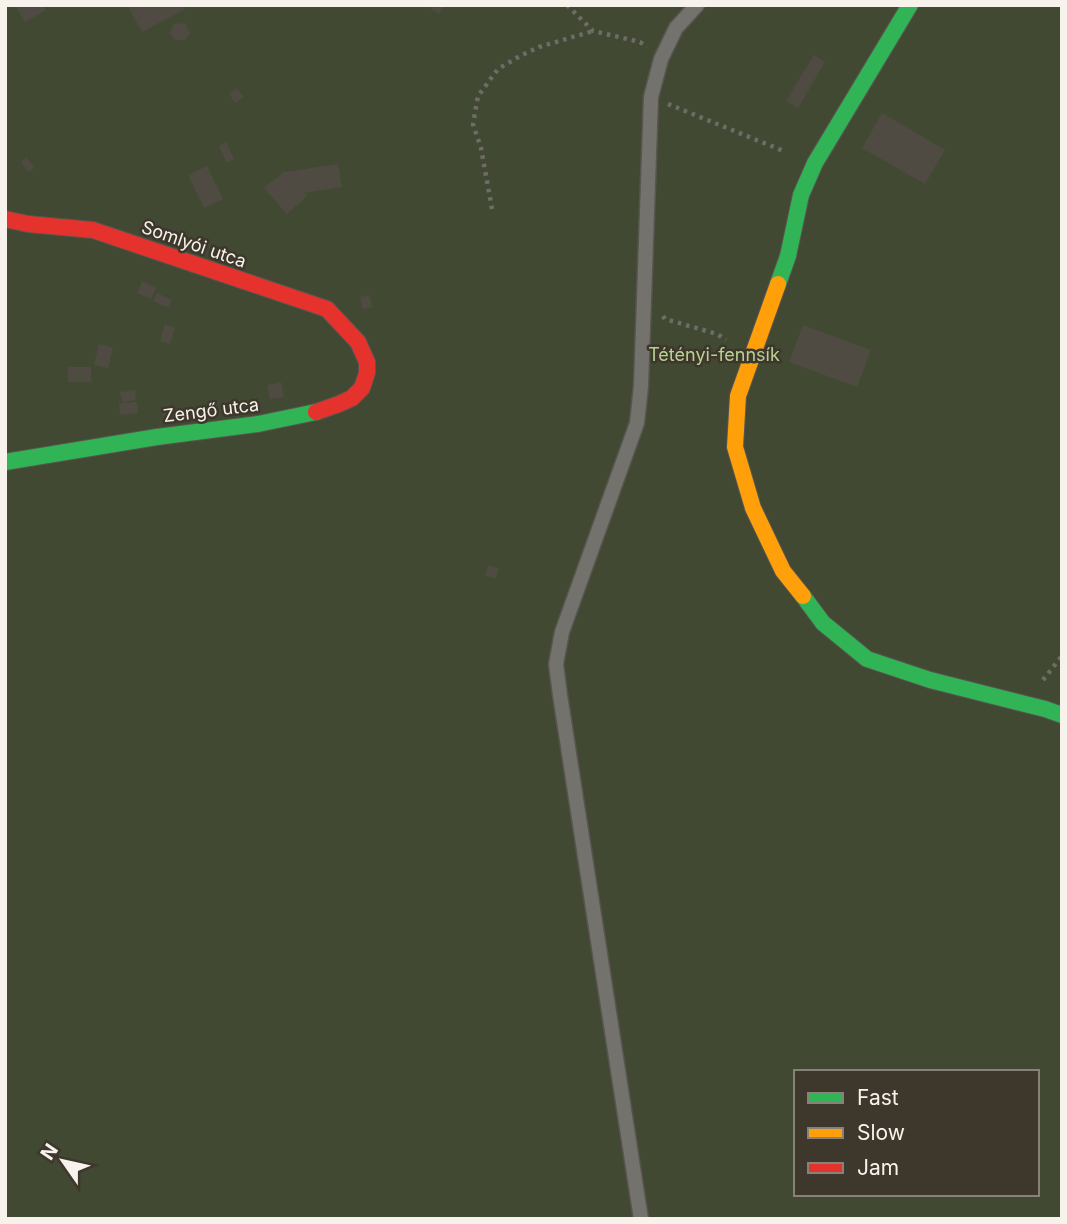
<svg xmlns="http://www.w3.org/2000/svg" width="1067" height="1224" font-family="Inter,sans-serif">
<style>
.green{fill:#414933;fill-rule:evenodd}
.building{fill:#504b42}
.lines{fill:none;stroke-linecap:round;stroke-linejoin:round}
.lane-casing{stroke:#58554f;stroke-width:17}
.fast-casing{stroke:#58554f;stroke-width:18}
.slow-casing{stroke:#58554f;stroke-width:18}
.jam-casing{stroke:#58554f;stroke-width:18}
.path{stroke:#6f6c67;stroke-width:4.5;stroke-dasharray:3.5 5;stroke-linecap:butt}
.lane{stroke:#74726c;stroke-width:14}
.fast{stroke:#30b455;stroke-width:16}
.slow{stroke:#ff9f0a;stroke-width:16}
.jam{stroke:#e5322d;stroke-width:16}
.labels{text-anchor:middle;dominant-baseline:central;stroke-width:5;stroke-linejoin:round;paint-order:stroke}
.street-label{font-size:18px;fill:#f7f3ec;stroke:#3d372c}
.park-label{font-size:18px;fill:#b9d195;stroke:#3d372c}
</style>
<rect width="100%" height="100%" fill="#393630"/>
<path class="green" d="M5 5H1062V1219H5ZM796 1072H1037V1194H796Z"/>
<g class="building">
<path d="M15 5H43L46 10 25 22Z"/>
<path d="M127 5H183L185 9 142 32Z"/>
<path d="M432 5H445L439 14 430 8Z"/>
<path d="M185 23 190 33 185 40H175L170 32 174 24Z"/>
<path d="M814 55 825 62 798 108 786 101Z"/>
<path d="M237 88 244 97 235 103 229 94Z"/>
<path d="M882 113 945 150 925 184 862 148Z"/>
<path d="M226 142 234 159 227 163 219 146Z"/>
<path d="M27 157 34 168 28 172 21 162Z"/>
<path d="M338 164 342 187 304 193 307 196 287 214 264 188 285 171 286 172Z"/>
<path d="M207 166 223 199 204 208 188 175Z"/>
<path d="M142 281 156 288 151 299 137 293Z"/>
<path d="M157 293 172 300 169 308 153 301Z"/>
<path d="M369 295 372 307 363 309 360 297Z"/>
<path d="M165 324 175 328 170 344 160 341Z"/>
<path d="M803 325 871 350 857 387 789 362Z"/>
<path d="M99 344 113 348 108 368 94 365Z"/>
<rect x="68" y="367" width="23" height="15"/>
<path d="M281 382 284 397 270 399 267 385Z"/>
<path d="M135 390 136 400 122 402 120 392Z"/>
<path d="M137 402 138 413 120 415 119 403Z"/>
<path d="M170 405 173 420 165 422 162 406Z"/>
<path d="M489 565 499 569 495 579 485 575Z"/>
</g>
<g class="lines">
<g class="lane-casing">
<path id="lane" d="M641 1219 560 695 556 664 562 632 637 423 641 386 651 97 661 59 676 28 697 5"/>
</g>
<g class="fast-casing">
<g id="fast">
<path d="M778 284 788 256 801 195 815 163 910 5"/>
<path d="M5 462 157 437 258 424 316 412"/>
<path d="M803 596 823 623 867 659 930 680 1045 709 1062 715"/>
</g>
</g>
<g class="slow-casing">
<path id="slow" d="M778 284 738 396 735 447 753 508 783 571 803 596"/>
</g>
<g class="jam-casing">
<path id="jam" d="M5 219 28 224 93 230 327 309 358 342 367 362V373L362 388 352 398 339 404 316 412"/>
</g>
<g class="path">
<path d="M567 5 593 31 640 42 647 47"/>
<path d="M668 104 786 152"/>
<path d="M492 209 481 148 473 124 478 96 498 69 520 56 539 47 593 31"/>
<path d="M663 316 665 319 717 334 726 340"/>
<path d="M1043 680 1062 656"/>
</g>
<use href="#lane" class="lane"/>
<use href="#fast" class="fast"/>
<use href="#slow" class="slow"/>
<use href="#jam" class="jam"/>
</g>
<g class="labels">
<g class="street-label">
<text transform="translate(194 244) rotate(19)">Somlyói utca</text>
<text transform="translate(211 410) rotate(-7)">Zengő utca</text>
</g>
<g class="park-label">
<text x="714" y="354">Tétényi-fennsík</text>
</g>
</g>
<rect width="1067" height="1224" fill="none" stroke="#f7f3ec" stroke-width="14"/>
<rect x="794" y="1070" width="245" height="126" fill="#3d372c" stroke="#878279" stroke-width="2"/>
<rect x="808" y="1093" width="35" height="10" fill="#30b455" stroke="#878279" stroke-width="2"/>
<text x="857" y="1105" font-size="21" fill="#f7f3ec">Fast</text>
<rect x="808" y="1128" width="35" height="10" fill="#ff9f0a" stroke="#878279" stroke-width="2"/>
<text x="857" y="1140" font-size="21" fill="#f7f3ec">Slow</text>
<rect x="808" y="1163" width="35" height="10" fill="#e5322d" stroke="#878279" stroke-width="2"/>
<text x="857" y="1175" font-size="21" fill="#f7f3ec">Jam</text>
<g transform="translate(63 1161) rotate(304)" stroke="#3d372c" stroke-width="5" paint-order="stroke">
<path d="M0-5L12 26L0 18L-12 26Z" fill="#f7f3ec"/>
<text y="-10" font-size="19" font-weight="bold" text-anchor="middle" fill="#f7f3ec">N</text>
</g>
</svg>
